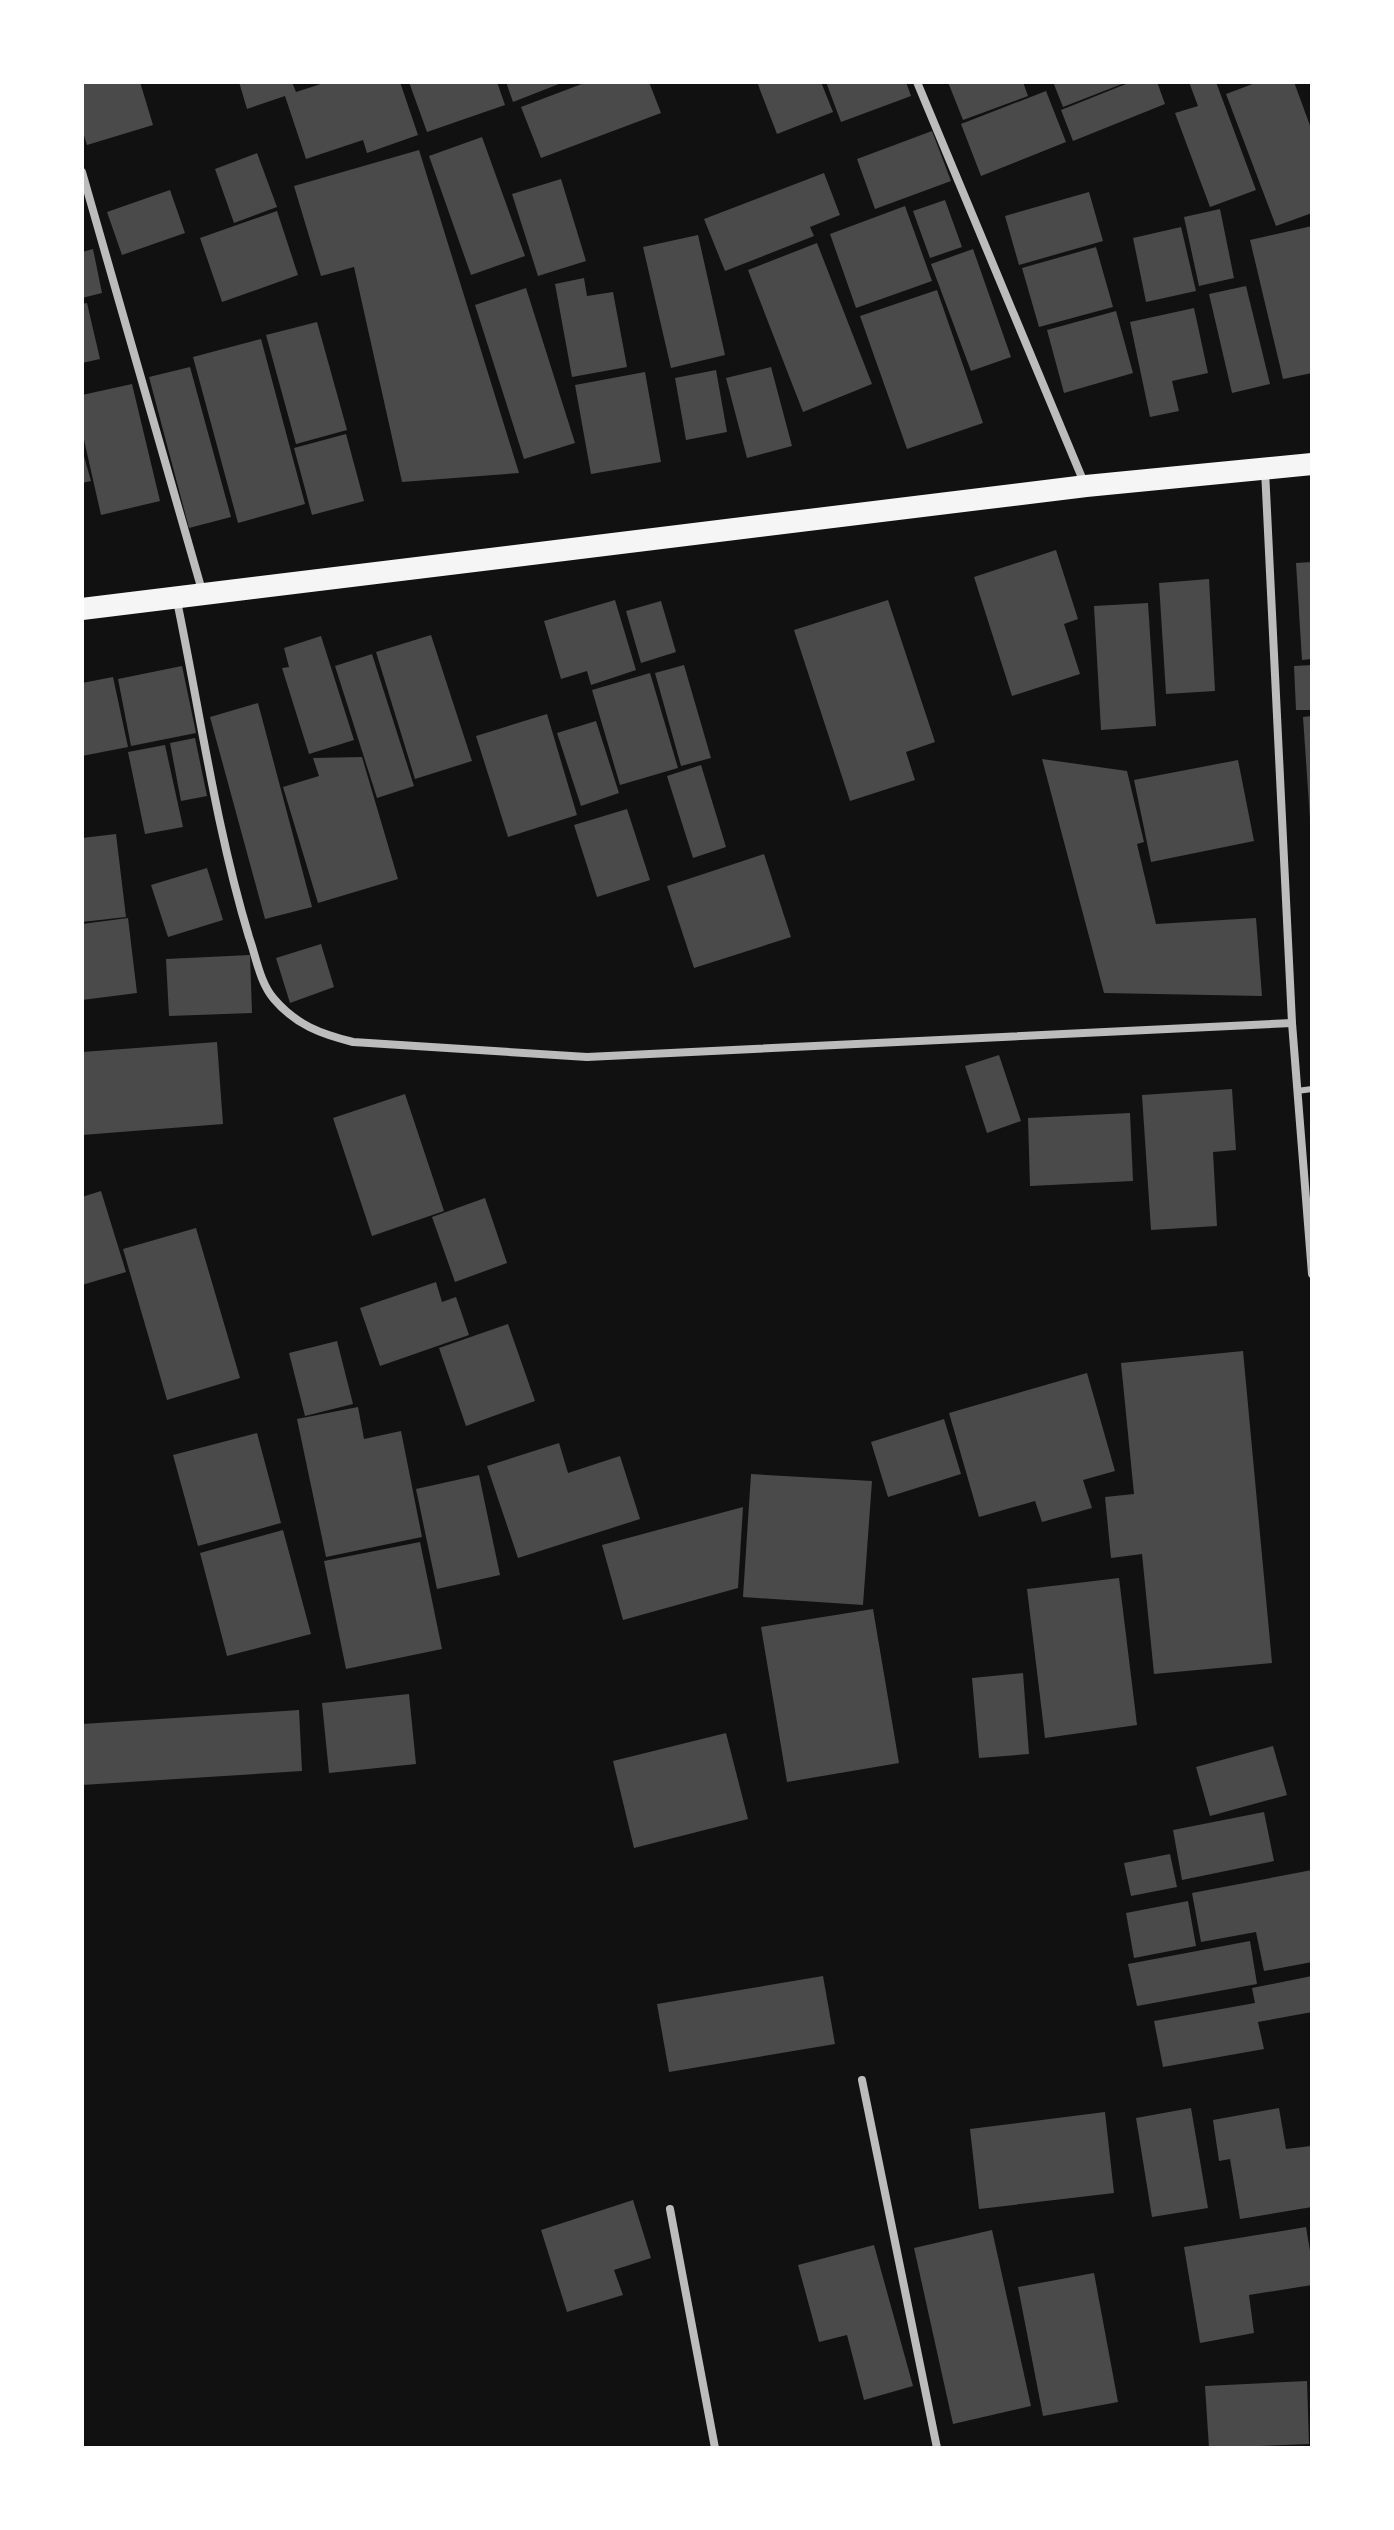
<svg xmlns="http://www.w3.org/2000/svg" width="1394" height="2530" font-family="'PT Sans Narrow',sans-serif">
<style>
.building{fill:#4a4a4a}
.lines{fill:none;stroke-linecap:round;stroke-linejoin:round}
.service{stroke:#bcbcbc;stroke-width:6}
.minor{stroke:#bcbcbc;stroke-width:8}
.trunk{stroke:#f5f5f5;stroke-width:22}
</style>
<rect width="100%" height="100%" fill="#111"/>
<g class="building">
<path d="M82 82H140L153 125 87 145 82 129Z"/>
<path d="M239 82H292L296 92 327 82H400L418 135 367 153 363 140 306 159 285 96 247 109Z"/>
<path d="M409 82H497L505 105 427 132Z"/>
<path d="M506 82H564L513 102Z"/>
<path d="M587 82H649L661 113 541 158 521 107Z"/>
<path d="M757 82H821L833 112 777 134Z"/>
<path d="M826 82H906L911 96 841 122Z"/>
<path d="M948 82H1023L1028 96 963 120Z"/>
<path d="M1053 82H1127L1063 107Z"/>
<path d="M1131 82H1157L1165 104 1073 141 1061 110Z"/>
<path d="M1189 82H1216L1256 190 1210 207 1175 113 1198 106Z"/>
<path d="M1258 82H1294L1312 131V213L1276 226 1226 94Z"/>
<path d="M1046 91 1066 142 981 176 961 124Z"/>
<path d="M932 131 951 181 875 209 857 159Z"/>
<path d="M482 137 525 256 471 275 429 156Z"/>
<path d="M419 150 519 473 402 482 354 267 321 276 294 186Z"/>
<path d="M257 153 277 207 234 223 215 169Z"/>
<path d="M824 173 840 215 810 227 814 236 725 271 704 219Z"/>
<path d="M561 179 586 261 538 276 512 194Z"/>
<path d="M170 190 185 233 122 255 107 212Z"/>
<path d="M1089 192 1103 241 1019 265 1005 216Z"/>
<path d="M945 200 962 247 930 258 913 211Z"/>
<path d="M905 206 932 281 856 308 830 234Z"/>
<path d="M1220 209 1234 278 1199 286 1184 217Z"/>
<path d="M277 211 298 275 222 302 200 238Z"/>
<path d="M1312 226V373L1283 379 1250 240Z"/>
<path d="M1181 227 1196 291 1146 302 1133 238Z"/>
<path d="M698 235 725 355 671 368 643 247Z"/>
<path d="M817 243 872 384 803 412 748 270Z"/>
<path d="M1096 247 1113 307 1039 327 1022 268Z"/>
<path d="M93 249 102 293 82 298V252Z"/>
<path d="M973 249 1011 357 971 371 931 264Z"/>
<path d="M584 278 587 296 613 292 627 367 572 377 555 284Z"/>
<path d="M1246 286 1270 384 1232 393 1209 294Z"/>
<path d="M526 288 575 443 524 459 475 305Z"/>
<path d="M937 290 983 423 907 449 860 316Z"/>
<path d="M87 303 100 359 82 363V304Z"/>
<path d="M1194 308 1208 373 1172 381 1179 411 1150 417 1130 322Z"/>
<path d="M1116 311 1133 373 1064 393 1047 330Z"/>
<path d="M317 322 347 430 296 444 266 335Z"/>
<path d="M261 339 305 504 238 523 193 357Z"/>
<path d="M190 367 231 517 189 528 149 377Z"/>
<path d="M771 367 792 446 747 458 726 378Z"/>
<path d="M716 370 727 432 686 440 675 378Z"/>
<path d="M645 372 661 462 591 474 575 385Z"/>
<path d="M132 384 160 501 101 515 82 431V395Z"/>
<path d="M346 434 364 501 312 515 294 448Z"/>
<path d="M82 449 91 481 82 483Z"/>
<path d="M1056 550 1078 619 1064 624 1080 674 1012 696 974 577Z"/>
<path d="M1312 562V659L1302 660 1296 563Z"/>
<path d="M1209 579 1215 691 1166 694 1159 583Z"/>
<path d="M615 600 636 670 591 685 587 671 561 679 544 621Z"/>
<path d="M888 600 935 742 906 752 915 780 850 801 794 630Z"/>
<path d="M661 601 676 652 641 663 626 611Z"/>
<path d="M1148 603 1156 726 1101 730 1094 606Z"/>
<path d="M431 635 472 761 415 779 376 652Z"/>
<path d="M321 636 354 740 309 754 282 668 289 667 284 648Z"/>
<path d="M372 654 414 786 377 798 335 666Z"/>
<path d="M684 665 711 758 681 766 655 673Z"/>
<path d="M1312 665V710H1296L1294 666Z"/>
<path d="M182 666 196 733 131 746 118 679Z"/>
<path d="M650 673 678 768 620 785 592 690Z"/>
<path d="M113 677 128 747 82 756V683Z"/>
<path d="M258 703 312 907 265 919 210 717Z"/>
<path d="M547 714 577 815 508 837 476 736Z"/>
<path d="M1312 716V819H1310L1303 717Z"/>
<path d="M596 721 619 793 581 806 557 733Z"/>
<path d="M195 738 207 796 181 801 170 743Z"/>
<path d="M165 745 183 827 145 834 128 752Z"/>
<path d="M362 757 398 879 318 903 283 787 319 776 313 758Z"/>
<path d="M1042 759 1127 771 1144 842 1137 844 1156 924 1256 918 1262 996 1104 993Z"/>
<path d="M1238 760 1254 841 1151 862 1134 780Z"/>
<path d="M701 765 726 847 693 858 667 776Z"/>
<path d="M627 809 650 880 597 897 574 825Z"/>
<path d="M116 834 126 917 82 922V838Z"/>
<path d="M764 854 791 937 694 968 667 886Z"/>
<path d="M207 868 223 920 168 937 151 885Z"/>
<path d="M128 918 137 993 82 1000V924Z"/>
<path d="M321 944 334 987 290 1003 276 958Z"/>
<path d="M250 955 252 1013 169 1016 166 959Z"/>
<path d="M217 1042 223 1124 82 1135V1052Z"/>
<path d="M999 1055 1021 1121 987 1133 965 1066Z"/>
<path d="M1232 1089 1236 1150 1213 1152 1217 1226 1151 1230 1142 1095Z"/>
<path d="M405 1094 444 1211 372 1236 333 1118Z"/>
<path d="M1130 1113 1133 1181 1030 1186 1028 1118Z"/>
<path d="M101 1191 126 1272 82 1285V1197Z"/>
<path d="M485 1198 507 1263 455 1282 432 1217Z"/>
<path d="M196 1228 240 1378 167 1400 123 1249Z"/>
<path d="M436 1282 442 1302 456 1297 469 1335 380 1366 360 1308Z"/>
<path d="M508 1324 535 1401 466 1426 439 1348Z"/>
<path d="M337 1341 353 1404 305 1416 289 1353Z"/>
<path d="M1243 1351 1272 1663 1154 1674 1142 1554 1111 1558 1105 1497 1134 1494 1121 1363Z"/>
<path d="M1087 1373 1115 1471 1083 1480 1092 1508 1042 1522 1035 1501 979 1517 949 1413Z"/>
<path d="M358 1407 364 1439 401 1431 422 1537 326 1557 297 1419Z"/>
<path d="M944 1419 961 1474 888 1497 871 1442Z"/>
<path d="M257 1433 281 1523 198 1546 173 1455Z"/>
<path d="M559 1443 568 1473 620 1456 640 1519 518 1558 487 1466Z"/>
<path d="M751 1474 872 1481 863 1605 743 1597Z"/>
<path d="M479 1475 500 1575 437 1589 416 1489Z"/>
<path d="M743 1507 738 1588 623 1620 602 1545Z"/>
<path d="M283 1530 311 1634 227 1656 200 1553Z"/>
<path d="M420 1542 442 1649 346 1669 324 1561Z"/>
<path d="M1119 1578 1137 1725 1045 1738 1027 1589Z"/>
<path d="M873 1609 899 1763 787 1782 761 1627Z"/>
<path d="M1023 1673 1029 1754 979 1758 972 1678Z"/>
<path d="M409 1694 416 1764 329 1773 322 1703Z"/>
<path d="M299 1710 302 1771 82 1785V1724Z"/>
<path d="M726 1733 748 1819 634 1848 613 1761Z"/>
<path d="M1273 1746 1287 1795 1210 1816 1196 1767Z"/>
<path d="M1264 1812 1274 1861 1182 1880 1173 1830Z"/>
<path d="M1170 1854 1177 1887 1131 1896 1124 1863Z"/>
<path d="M1312 1870V1962L1264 1971 1256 1932 1201 1942 1192 1893Z"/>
<path d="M1188 1901 1196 1946 1134 1958 1126 1913Z"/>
<path d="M1250 1941 1257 1984 1137 2006 1128 1964Z"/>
<path d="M823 1976 835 2044 669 2072 657 2004Z"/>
<path d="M1312 1976V2012L1258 2022 1264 2049 1163 2067 1154 2021 1255 2003 1252 1988Z"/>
<path d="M1191 2108 1208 2208 1152 2217 1136 2118Z"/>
<path d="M1279 2108 1286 2149 1311 2146 1312 2207 1240 2219 1230 2159 1219 2161 1213 2120Z"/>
<path d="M1105 2112 1114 2193 979 2209 970 2129Z"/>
<path d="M633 2200 651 2258 614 2270 623 2295 567 2312 541 2230Z"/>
<path d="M1306 2227 1312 2263V2285L1249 2295 1254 2333 1200 2343 1184 2247Z"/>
<path d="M992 2230 1031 2406 953 2424 914 2248Z"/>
<path d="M874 2245 913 2386 864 2400 847 2335 819 2342 798 2265Z"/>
<path d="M1094 2273 1118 2402 1043 2416 1018 2287Z"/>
<path d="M1307 2381 1309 2444 1209 2448 1205 2386Z"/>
</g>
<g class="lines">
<path class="service" d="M1297 1091 1312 1089"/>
<g class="minor">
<path d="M917 82 1085 485"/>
<path d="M82 172 203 594"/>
<path d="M1265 470 1292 1023 1312 1274"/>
<path d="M177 601C200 712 216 828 249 937 256 957 260 983 274 999 296 1025 321 1034 353 1042L587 1057 1292 1023"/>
<path d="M862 2080 937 2448"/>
<path d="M670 2209 715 2448"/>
</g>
<path class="trunk" d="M82 609 1086 486 1312 464"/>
</g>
<rect width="1394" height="2530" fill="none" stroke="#ffffff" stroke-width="168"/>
</svg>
